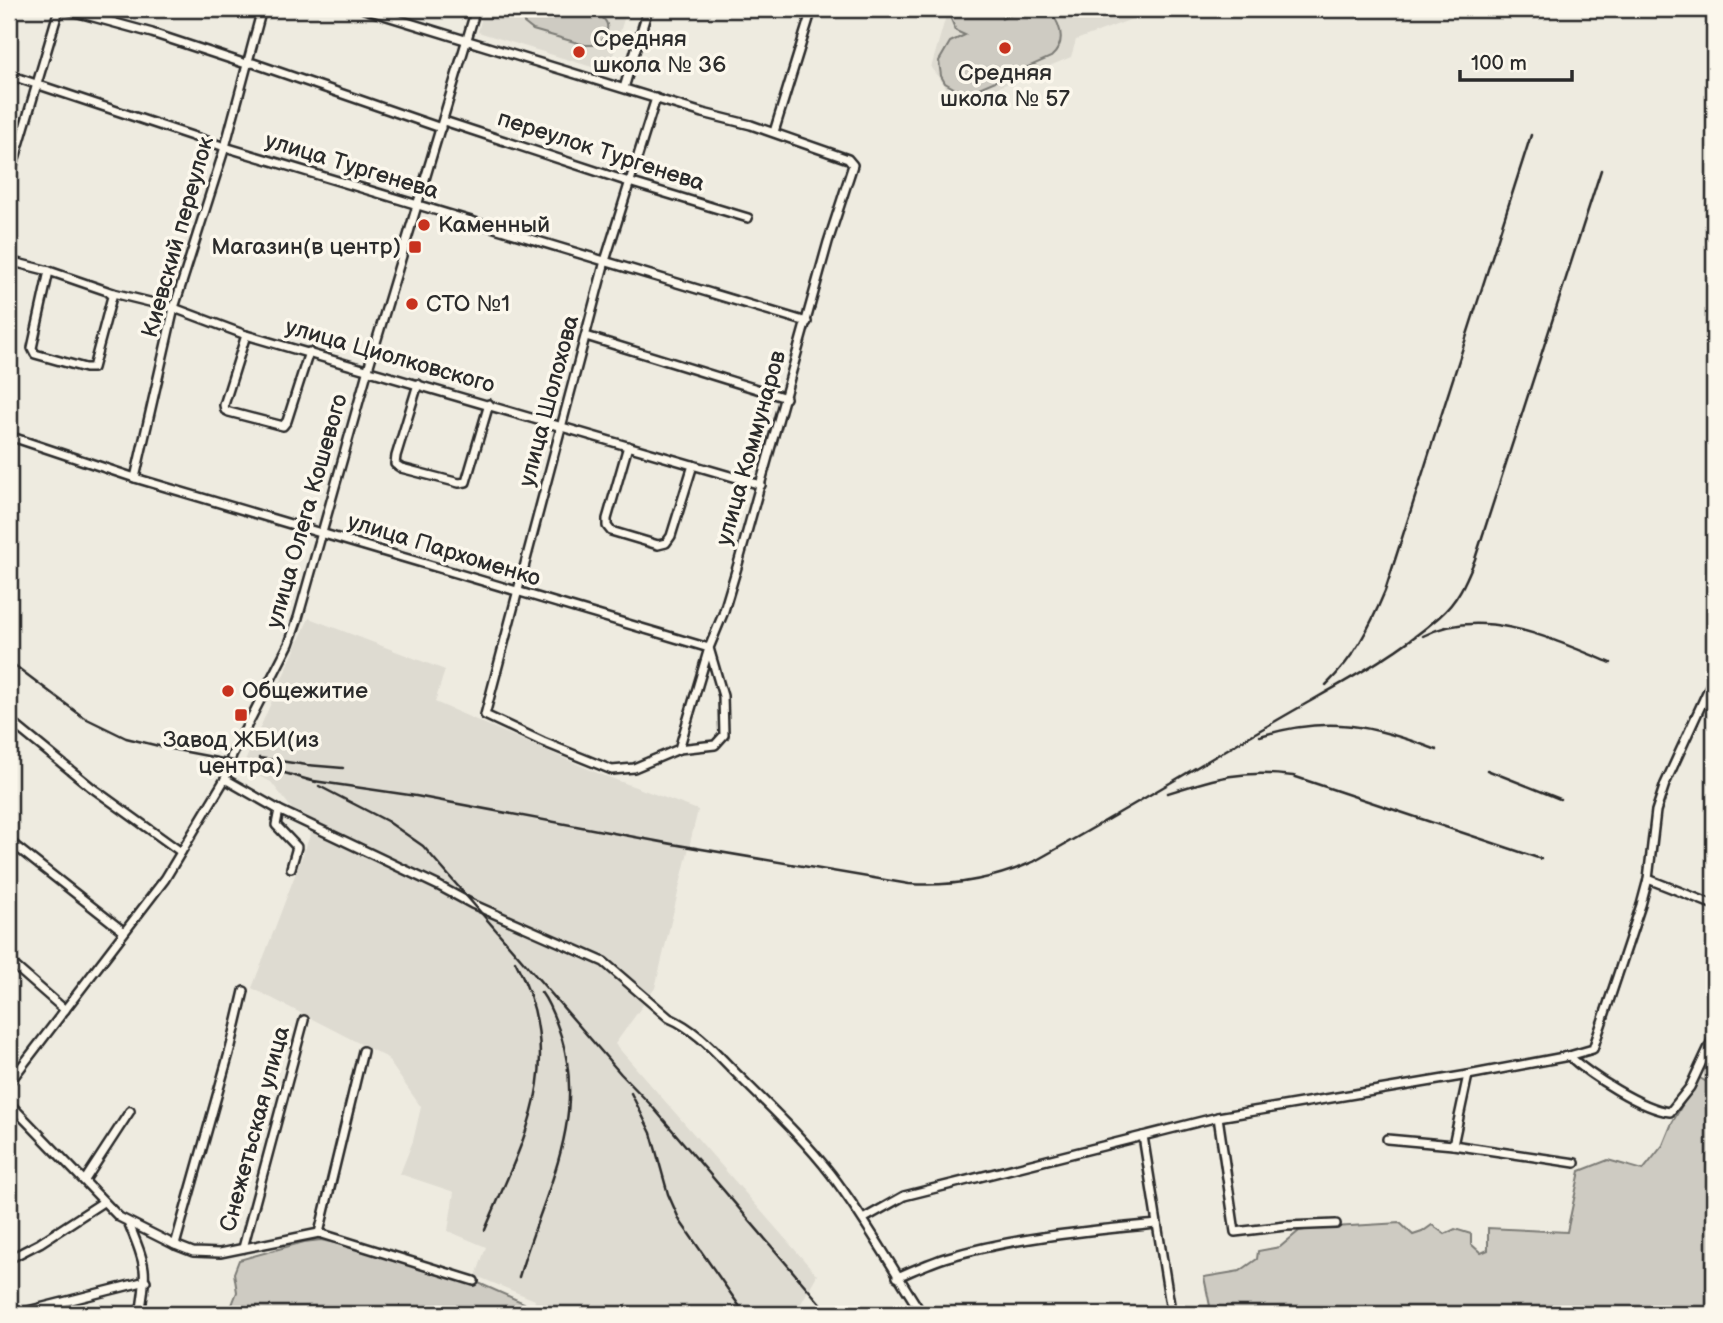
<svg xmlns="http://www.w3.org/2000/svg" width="1723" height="1323" font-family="'Balsamiq Sans',sans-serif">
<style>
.built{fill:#dedbd1}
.green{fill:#cecbc2;stroke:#7c7b76;stroke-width:2}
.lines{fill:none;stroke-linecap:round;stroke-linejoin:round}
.minor-casing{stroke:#2b2b2b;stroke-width:12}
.major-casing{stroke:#2b2b2b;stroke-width:14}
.minor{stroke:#fbf7ec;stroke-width:7}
.major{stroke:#fbf7ec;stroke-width:9}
.rail{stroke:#2b2b2b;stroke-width:2.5}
.poi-dot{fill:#c8321e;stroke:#fbf7ec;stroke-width:2.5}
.labels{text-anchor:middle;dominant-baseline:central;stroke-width:7;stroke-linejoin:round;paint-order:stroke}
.poi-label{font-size:23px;fill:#2b2b2b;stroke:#fbf7ec;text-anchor:start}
.street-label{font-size:23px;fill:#2b2b2b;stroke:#fbf7ec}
</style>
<rect width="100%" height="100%" fill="#eeebe0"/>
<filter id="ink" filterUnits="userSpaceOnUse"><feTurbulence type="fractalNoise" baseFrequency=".0143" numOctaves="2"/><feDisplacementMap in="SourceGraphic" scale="14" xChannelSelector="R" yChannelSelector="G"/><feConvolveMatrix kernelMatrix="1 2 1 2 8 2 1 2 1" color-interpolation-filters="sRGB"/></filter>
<g filter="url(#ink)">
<g class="built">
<path d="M484 9H627L608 72 478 32Z"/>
<path d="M948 9H1159L1076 40 1071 57 966 101 954 97 931 68Z"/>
<path d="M309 618 445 670 435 702 600 774 698 810 655 988 615 1044 817 1275 795 1314H532L535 1300 476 1276 486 1247 448 1231 454 1192 400 1174 413 1141 421 1107 386 1057 252 988 311 833 271 782 242 768Z"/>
</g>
<g class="green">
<path d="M522 9C540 8 632 1 601 42L593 45H585L533 30 524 23Z"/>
<path d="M958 9H1009V12L1001 19 1025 9H1049C1061 25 1067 43 1051 57L970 92 959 91 945 83 941 76 939 61 950 42 965 35 956 31 951 19V15Z"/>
<path d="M1698 1077 1714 1086V1314H1126L1210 1306 1204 1277 1240 1271 1257 1259 1258 1251 1280 1247 1299 1231 1317 1228 1400 1223 1413 1235 1422 1232 1432 1225 1445 1234 1455 1229 1471 1234V1244L1481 1253 1488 1250V1228L1567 1232 1580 1171 1608 1160 1643 1170 1663 1145 1672 1123Z"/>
<path d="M321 1240 412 1260 458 1274 524 1303 529 1308 528 1314H231L230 1310 237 1292 234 1273 239 1260 304 1242Z"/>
</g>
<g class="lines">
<g class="minor-casing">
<g id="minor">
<path d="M64 9 152 33 246 64 253 63 441 128"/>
<path d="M364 9 703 113 751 125 848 159 853 165 828 242 738 564 723 614 709 648 723 696 724 735 715 745 679 749 634 768 612 770 543 742 485 715 605 261 656 98"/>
<path d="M9 75 225 147 807 322"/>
<path d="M624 88 648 9"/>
<path d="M444 121 629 182 748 218"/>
<path d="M774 132 812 9"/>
<path d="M9 179 59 9"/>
<path d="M9 261 49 271 113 293 174 308 246 335 761 485"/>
<path d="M49 271 32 348 35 354 85 368H93L113 293"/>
<path d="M246 335 224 405 225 410 229 412 283 426 287 421 309 352"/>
<path d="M586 336 786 398"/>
<path d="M418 384 396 456 395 464 401 468 459 483 466 482 489 404"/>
<path d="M9 436 135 478 709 648 679 749"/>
<path d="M628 446 607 519V526L611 531 658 545 666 543 671 536 693 465"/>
<path d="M135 478 174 308 225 147 262 9"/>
<path d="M9 720 91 787 181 852"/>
<path d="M225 779 279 810 439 886 472 904 604 962 669 1018C696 1029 718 1055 739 1076 770 1107 804 1139 831 1174 865 1218 892 1268 922 1314"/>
<path d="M279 810 276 825 297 847 291 868"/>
<path d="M9 841 123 931"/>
<path d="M1648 879 1714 905"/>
<path d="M9 961 65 1010"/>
<path d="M1569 1056C1590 1075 1642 1109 1670 1112L1690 1087 1714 1036"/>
<path d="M9 1083 165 879 225 779 232 755 289 644 298 618 368 369 476 9"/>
<path d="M9 1103 119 1217 175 1245 193 1252 220 1253 319 1233 474 1281"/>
<path d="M1218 1117 1235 1232 1286 1226 1336 1224"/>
<path d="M1143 1136 1171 1311"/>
<path d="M1387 1139 1453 1145 1575 1163"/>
<path d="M1453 1145 1468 1075"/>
<path d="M85 1180 130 1111"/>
<path d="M863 1219 904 1196 1218 1117 1468 1075 1569 1056 1593 1049 1641 905 1648 879 1656 811 1665 784 1714 677"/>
<path d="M129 1224C146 1266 148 1270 140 1314"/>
<path d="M319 1233 363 1051"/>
<path d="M175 1245 231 1046 244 991"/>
<path d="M243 1248 304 1020"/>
<path d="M9 1259 40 1243 103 1202"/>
<path d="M897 1277C914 1270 931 1262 948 1257 1016 1237 1087 1231 1157 1224"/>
<path d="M16 1314 146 1281"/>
</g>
</g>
<g class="major-casing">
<path id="major" d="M1702 9 1714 12"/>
</g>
<use href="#minor" class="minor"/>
<use href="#major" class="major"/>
<g class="rail">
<path d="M1423 636C1483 605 1554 640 1611 663"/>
<path d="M9 661 83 717 126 738 171 749 260 766 316 782"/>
<path d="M1326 685C1354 658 1370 627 1385 591L1531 135"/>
<path d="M1260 736C1329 715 1372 725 1437 750"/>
<path d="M259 758 307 765 343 768"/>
<path d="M1487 770 1560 799"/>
<path d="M307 780 416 796 672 844 909 884C954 887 995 879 1035 861 1114 817 1191 770 1269 725 1326 691 1389 661 1439 617 1458 601 1466 581 1475 559L1601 170"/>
<path d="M319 786 387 821 423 846 621 1074 650 1104 824 1308"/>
<path d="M1168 793C1215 778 1243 769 1293 776L1541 859"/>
<path d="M631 1093 651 1133 668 1194 680 1221 745 1314"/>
<path d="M485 1230C525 1136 569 1061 515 961"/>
<path d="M519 1277C542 1197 588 1122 561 1036 556 1021 550 1004 541 992"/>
</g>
</g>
</g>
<g class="poi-dot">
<circle cx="1005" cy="48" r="7"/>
<circle cx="579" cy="52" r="7"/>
<circle cx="424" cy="225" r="7"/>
<rect x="408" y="240" width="14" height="14" rx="3.5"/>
<circle cx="412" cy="304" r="7"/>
<circle cx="228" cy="691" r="7"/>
<rect x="234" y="708" width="14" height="14" rx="3.5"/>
</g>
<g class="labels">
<g class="poi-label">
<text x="593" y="39">Средняя<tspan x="593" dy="26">школа № 36</tspan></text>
<text x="1005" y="73" text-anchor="middle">Средняя<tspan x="1005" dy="26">школа № 57</tspan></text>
<text x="438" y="225">Каменный</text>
<text x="401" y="247" text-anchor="end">Магазин(в центр)</text>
<text x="426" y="304">СТО №1</text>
<text x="242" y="691">Общежитие</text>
<text x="241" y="740" text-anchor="middle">Завод ЖБИ(из<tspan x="241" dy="26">центра)</tspan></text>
</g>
<g class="street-label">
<text transform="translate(601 151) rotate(18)">переулок Тургенева</text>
<text transform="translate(352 166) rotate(17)">улица Тургенева</text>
<text transform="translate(178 237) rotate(-74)">Киевский переулок</text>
<text transform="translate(390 356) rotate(16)">улица Циолковского</text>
<text transform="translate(549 401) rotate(-75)">улица Шолохова</text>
<text transform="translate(751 448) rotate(-74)">улица Коммунаров</text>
<text transform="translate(307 511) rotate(-74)">улица Олега Кошевого</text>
<text transform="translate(444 550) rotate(17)">улица Пархоменко</text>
<text transform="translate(255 1129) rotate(-75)">Снежетьская улица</text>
</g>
</g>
<rect width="1723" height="1323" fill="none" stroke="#fbf7ec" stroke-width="35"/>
<rect x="18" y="18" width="1688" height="1288" fill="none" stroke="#2b2b2b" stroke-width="2.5" filter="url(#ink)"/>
<path d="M1460 70v10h112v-10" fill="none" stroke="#2b2b2b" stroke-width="3.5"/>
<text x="1471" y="70" font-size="21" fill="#2b2b2b" stroke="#fbf7ec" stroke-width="5" paint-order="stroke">100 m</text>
</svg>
